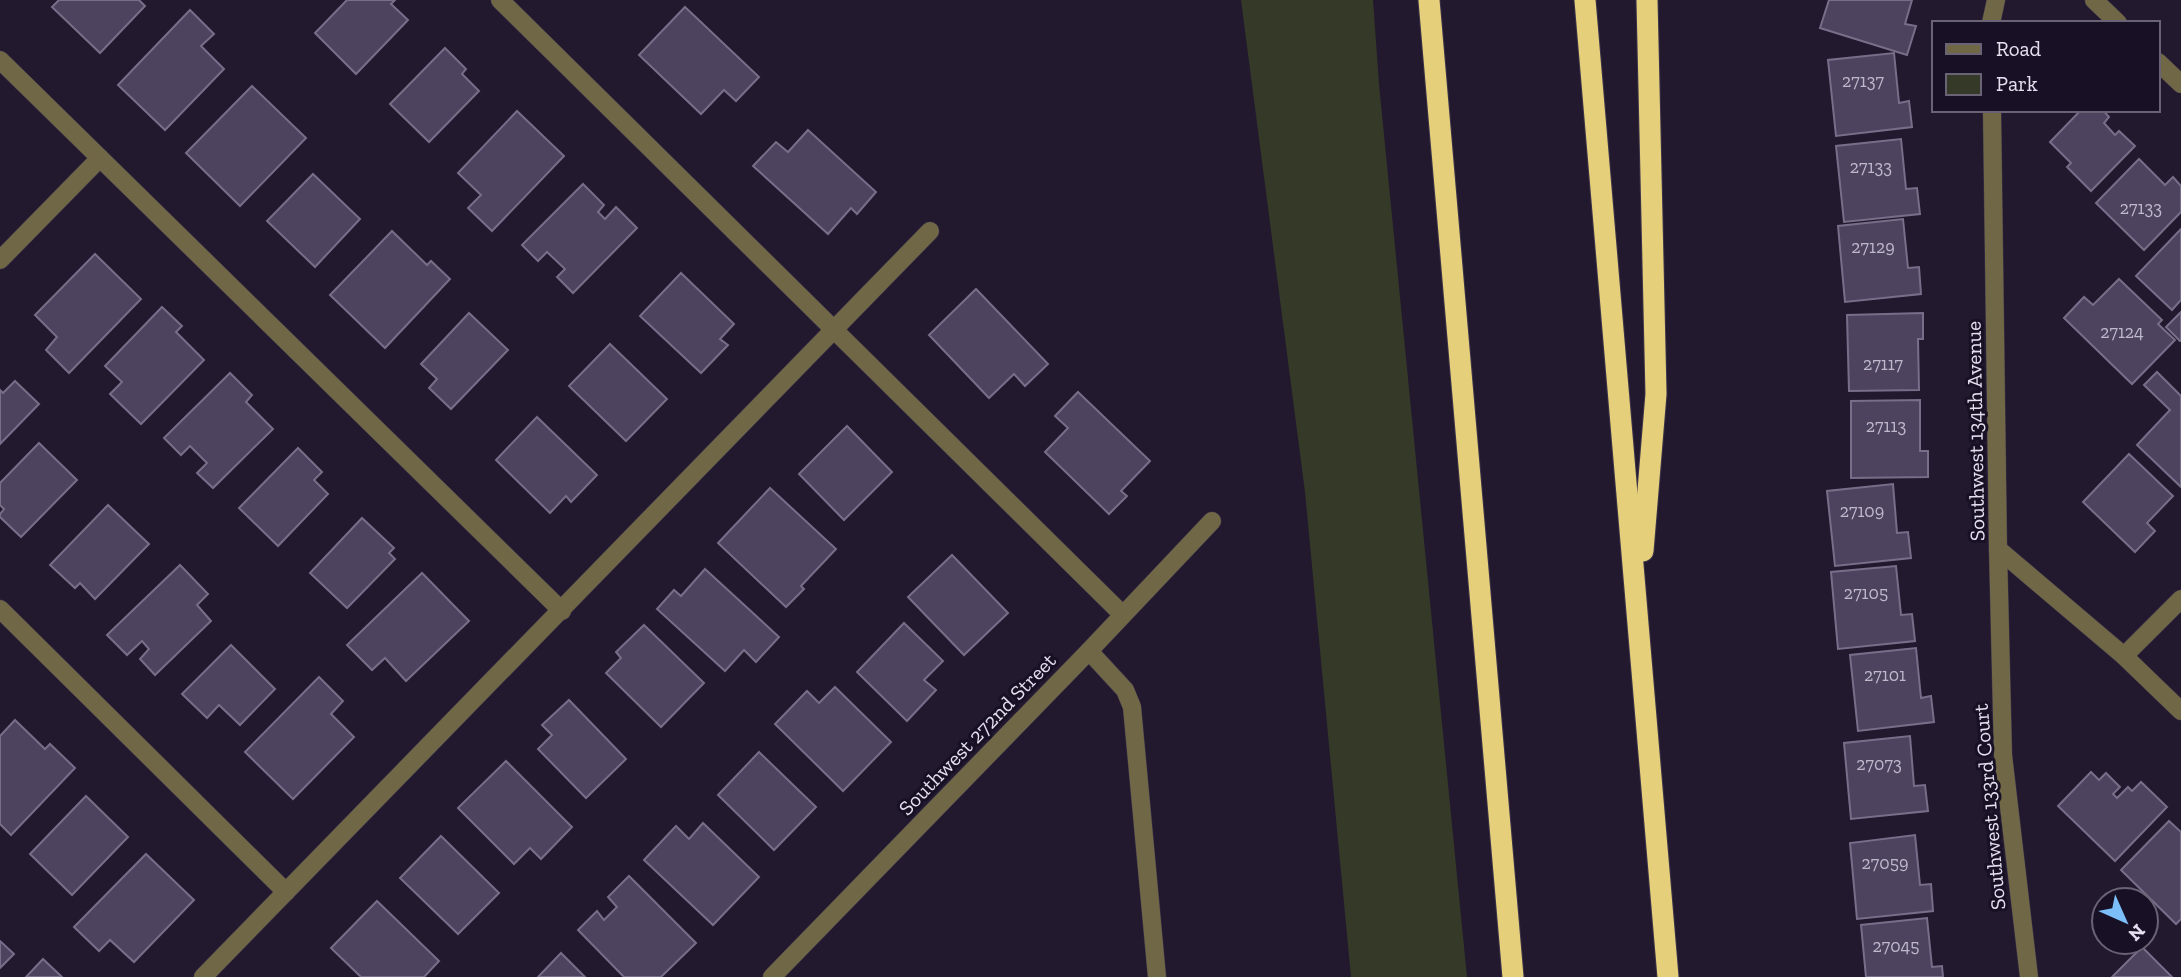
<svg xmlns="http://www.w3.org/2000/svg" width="2181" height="977" font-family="'Zilla Slab',serif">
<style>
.green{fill:#353928}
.building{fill:#4d435f;stroke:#786e89;stroke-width:2}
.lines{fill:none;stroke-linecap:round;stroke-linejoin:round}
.minor-casing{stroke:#3d354a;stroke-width:19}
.highway-casing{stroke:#3d354a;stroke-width:23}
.minor{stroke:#706747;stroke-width:18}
.highway{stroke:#e6cf7a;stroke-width:21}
.labels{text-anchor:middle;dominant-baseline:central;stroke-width:6;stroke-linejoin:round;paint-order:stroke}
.number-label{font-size:18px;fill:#bfb9cc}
.street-label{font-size:21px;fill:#e5e0f0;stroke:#181025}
</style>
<rect width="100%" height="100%" fill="#22192f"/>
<path class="green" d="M1241 0H1373L1379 84 1467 977H1351L1305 492Z"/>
<g class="building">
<path d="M59 0H139L145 6 100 53 52 7Z"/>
<path d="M347 0H395L391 4 408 20 356 74 315 33Z"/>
<path d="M1829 0H1912L1905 24 1916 26 1907 55 1820 28Z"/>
<path d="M685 7 759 77 736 101 724 90 701 114 639 55Z"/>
<path d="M190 10 214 34 201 46 224 69 165 130 118 85Z"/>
<path d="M445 48 466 69 462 74 479 91 429 142 390 104Z"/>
<path d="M1894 53 1899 103 1909 101 1912 127 1836 136 1828 60Z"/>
<path d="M252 86 306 138 240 206 186 153Z"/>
<path d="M2081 110H2103L2109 117 2104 123 2115 135 2119 131 2135 146 2091 191 2067 167 2071 163 2050 142Z"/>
<path d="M517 111 564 156 492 231 468 208 481 195 458 173Z"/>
<path d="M808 130 876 192 857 214 851 208 828 234 753 166 776 142 788 152Z"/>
<path d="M1901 139 1906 189 1917 188 1920 214 1844 222 1836 146Z"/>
<path d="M2139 159 2165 185 2173 177 2181 186V212L2144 250 2096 203Z"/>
<path d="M313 174 360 219 315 267 267 221Z"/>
<path d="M583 184 604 205 598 212 605 219 616 207 637 228 573 293 557 277 565 269 547 252 538 261 522 245Z"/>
<path d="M1903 219 1908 268 1919 267 1921 294 1845 302 1838 226Z"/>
<path d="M2181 229V300L2172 310 2136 276Z"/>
<path d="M392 231 427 265 431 261 450 279 385 348 330 295Z"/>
<path d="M95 254 141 299 69 373 46 350 57 337 35 315Z"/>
<path d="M681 273 734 324 720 339 728 345 701 373 640 316Z"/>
<path d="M2119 279 2162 320 2158 324 2175 340 2132 384 2064 318 2084 297 2093 305Z"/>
<path d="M976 289 1048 364 1025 386 1014 374 989 398 929 335Z"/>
<path d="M162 307 182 326 176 332 204 360 141 424 110 394 122 382 105 366Z"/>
<path d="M2181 312V341H2180L2166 327Z"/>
<path d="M469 313 508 350 451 409 429 388 437 379 421 364Z"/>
<path d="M1923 313V339H1918L1919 390 1849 391 1847 315Z"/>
<path d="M610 344 667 399 626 441 569 386Z"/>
<path d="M2157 372 2181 396V487L2137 445 2170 410 2144 385Z"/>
<path d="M230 373 252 395 246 402 273 429 213 488 197 473 207 463 190 446 181 455 164 438Z"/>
<path d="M15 381 39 404 0 444V390L3 393Z"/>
<path d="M1078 392 1150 461 1121 491 1127 496 1109 514 1045 452 1068 428 1055 416Z"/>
<path d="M1920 400V451H1928V477L1851 478V401Z"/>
<path d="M537 417 597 475 571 502 566 496 550 513 496 460Z"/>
<path d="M847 426 892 472 844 520 799 474Z"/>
<path d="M39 443 77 480 21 537 0 517V514L4 509 0 505V483Z"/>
<path d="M298 448 322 472 314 480 328 494 278 546 239 508Z"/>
<path d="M2129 454 2173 496 2147 523 2155 531 2135 552 2083 502Z"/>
<path d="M1893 484 1897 533 1908 532 1911 558 1835 566 1827 491Z"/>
<path d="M770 488 836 549 801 586 804 589 786 607 718 543Z"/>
<path d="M108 505 149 544 95 599 80 583 75 588 50 565Z"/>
<path d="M362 518 394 548 389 553 395 559 347 608 310 573Z"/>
<path d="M952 555 1008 613 964 655 908 597Z"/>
<path d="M180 565 208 594 197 605 211 621 155 675 140 659 149 649 142 641 127 655 107 635Z"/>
<path d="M1896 566 1901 615 1912 614 1915 641 1838 649 1831 572Z"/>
<path d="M705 569 779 637 756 662 744 650 725 671 657 609 674 590 681 596Z"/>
<path d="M422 573 469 621 406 681 385 658 372 670 347 645Z"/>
<path d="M904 623 943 661 924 680 936 690 907 721 857 672Z"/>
<path d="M644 625 704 683 661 727 606 673 621 658 616 652Z"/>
<path d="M231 645 275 689 240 725 219 705 207 718 182 694Z"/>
<path d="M1916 648 1921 698 1931 696 1934 722 1858 731 1850 655Z"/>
<path d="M319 677 343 701 331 714 354 737 293 799 245 752Z"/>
<path d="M835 687 891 742 843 791 775 724 807 691 819 703Z"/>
<path d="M569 700 626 759 586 798 538 749 552 735 542 725Z"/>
<path d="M15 720 45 749 50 744 75 768 11 835 0 824V736Z"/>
<path d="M1910 736 1914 786 1925 785 1928 811 1851 819 1844 743Z"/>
<path d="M759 752 816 807 774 850 718 795Z"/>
<path d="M506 761 572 827 541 859 530 848 514 864 458 808Z"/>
<path d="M2091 772 2099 780 2106 773 2120 787 2113 794 2117 798 2128 787 2132 791 2141 782 2167 807 2115 861 2058 806Z"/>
<path d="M86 796 128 837 72 895 30 854Z"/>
<path d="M2169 821 2181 832V919L2176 924 2121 870Z"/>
<path d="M703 823 759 877 713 925 644 860 676 826 689 839Z"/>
<path d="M1915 835 1920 885 1931 884 1933 911 1857 919 1850 843Z"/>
<path d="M441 836 499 893 458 934 400 878Z"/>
<path d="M146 854 194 900 134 962 110 940 99 951 74 927Z"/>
<path d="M629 876 696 943 661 977H624L578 930 597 911 604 920 617 907 608 897Z"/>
<path d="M377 901 439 961 424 977H361L331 948Z"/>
<path d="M1927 918 1932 967 1942 966 1943 977H1866L1861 925Z"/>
<path d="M0 941 14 954 0 968Z"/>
<path d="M2142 947 2172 977H2112Z"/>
<path d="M561 953 585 977H538Z"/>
<path d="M43 959 62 977H26Z"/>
</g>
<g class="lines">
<g class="minor-casing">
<g id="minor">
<path d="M500 0 1123 615"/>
<path d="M2094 0 2118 23"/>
<path d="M1991 23 1996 0"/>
<path d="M0 60 562 611"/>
<path d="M2158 62 2181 84"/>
<path d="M1992 110 1998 549 2003 755 2029 977"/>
<path d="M0 260 100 158"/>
<path d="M1998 549 2124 656 2181 711"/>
<path d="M0 609 286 892"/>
<path d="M1089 651 1125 690 1132 707 1157 977"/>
<path d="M2124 656 2181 599"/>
<path d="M203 977 930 231"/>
<path d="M772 977 1089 651 1212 521"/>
</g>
</g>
<g class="highway-casing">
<g id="highway">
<path d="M1429 0 1513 977"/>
<path d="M1585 0 1668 977"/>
<path d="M1643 551 1656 394 1647 0"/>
</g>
</g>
<use href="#minor" class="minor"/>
<use href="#highway" class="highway"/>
</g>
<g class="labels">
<g class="number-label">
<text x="1863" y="81">27137</text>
<text x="1871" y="167">27133</text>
<text x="2141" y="208">27133</text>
<text x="1873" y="247">27129</text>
<text x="2122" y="332">27124</text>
<text x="1883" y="364">27117</text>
<text x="1886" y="426">27113</text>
<text x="1862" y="511">27109</text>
<text x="1866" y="593">27105</text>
<text x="1885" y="675">27101</text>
<text x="1879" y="764">27073</text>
<text x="1885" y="863">27059</text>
<text x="1896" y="946">27045</text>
</g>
<g class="street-label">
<text transform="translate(1975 431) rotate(-91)">Southwest 134th Avenue</text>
<text transform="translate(977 734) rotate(-46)">Southwest 272nd Street</text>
<text transform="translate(1989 807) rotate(-95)">Southwest 133rd Court</text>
</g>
</g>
<rect x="1932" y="21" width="228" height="91" fill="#181025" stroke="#6a6376" stroke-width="2"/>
<rect x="1946" y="44" width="35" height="10" fill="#706747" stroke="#6a6376" stroke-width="2"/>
<text x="1996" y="56" font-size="21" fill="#e5e0f0">Road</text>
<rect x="1946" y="74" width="35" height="21" fill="#353928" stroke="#6a6376" stroke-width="2"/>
<text x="1996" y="91" font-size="21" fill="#e5e0f0">Park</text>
<g transform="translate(2125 921) rotate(135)"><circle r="33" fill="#181025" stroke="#6a6376" stroke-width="2"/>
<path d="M0-5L12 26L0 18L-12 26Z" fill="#7bbef8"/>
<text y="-10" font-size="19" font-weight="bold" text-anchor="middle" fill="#e5e0f0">N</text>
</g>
</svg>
